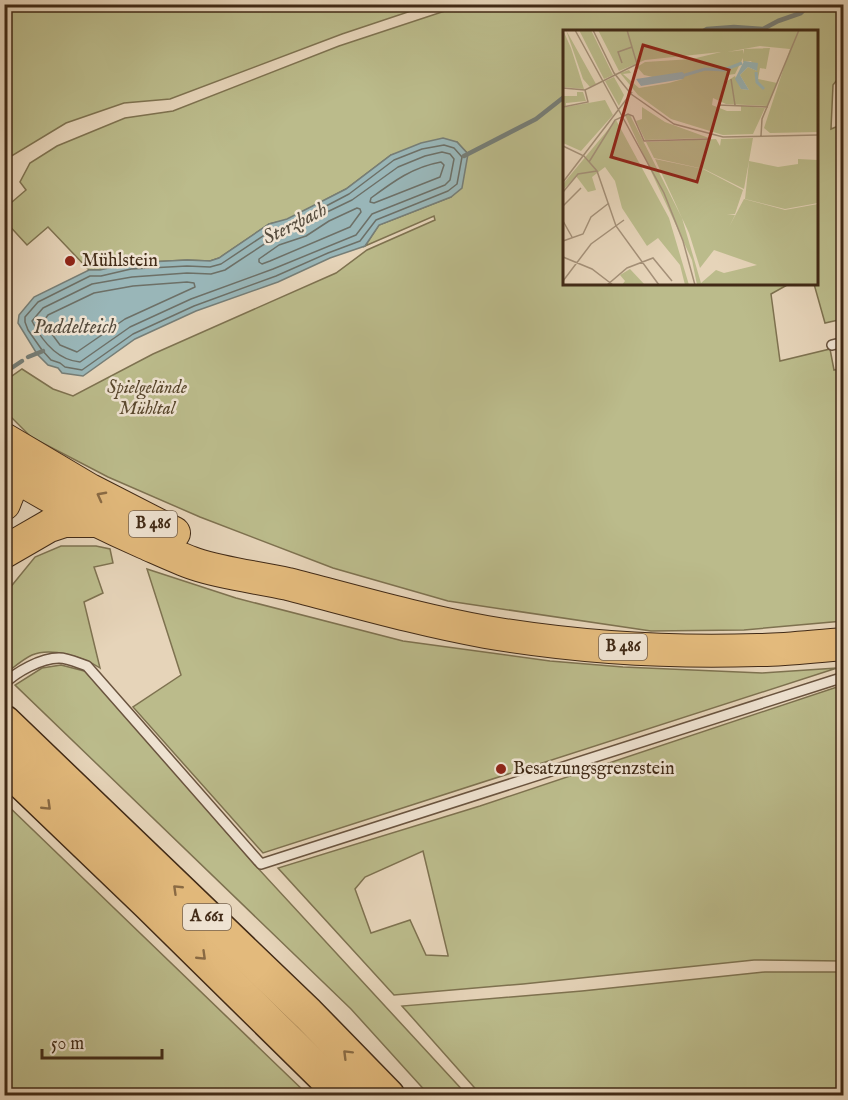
<svg xmlns="http://www.w3.org/2000/svg" width="848" height="1100" font-family="'IM FELL English',serif">
<style>
.green{fill:#bbbb8b;stroke:#7e7250;stroke-width:1.5;fill-rule:evenodd}
.water{fill:#99b6b8;stroke:#767e77;stroke-width:1.5}
.lines{fill:none;stroke-linecap:round;stroke-linejoin:round}
.shore{stroke:#6d7067;stroke-width:1.5}
.stream{stroke:#767e77;stroke-width:4.5}
.lane-casing{stroke:#6a543f;stroke-width:12}
.primary-casing{stroke:#412a16;stroke-width:34}
.highway-casing{stroke:#412a16;stroke-width:36}
.lane{stroke:#efe3d2;stroke-width:9}
.primary{stroke:#e3ba7c;stroke-width:32}
.highway{stroke:#e3ba7c;stroke-width:33}
.oneway{stroke:#8a6b44}
.poi-dot{fill:#8f2418;stroke:#efe3d2;stroke-width:2}
.labels{text-anchor:middle;dominant-baseline:central;stroke-width:5;stroke-linejoin:round;paint-order:stroke}
.shield{fill:#efe3d2;stroke:#75624e;stroke-width:1.5}
.shield-label{font-size:16px;font-weight:bold;fill:#412a16}
.poi-label{font-size:18px;fill:#412a16;stroke:#efe3d2;text-anchor:start}
.park-label{font-size:18px;font-style:italic;fill:#59472d;stroke:#efe3d2}
.water-label{font-size:20px;font-style:italic;fill:#574d3e;stroke:#efe3d2}
.inset-river{fill:none;stroke:#99b6b8;stroke-width:3}
.inset-road{fill:none;stroke:#a49078;stroke-width:1.5}
.view{fill:#8f2418;fill-opacity:0.15;stroke:#8f2418;stroke-width:3}
.inset-edge{fill:none;stroke:#412a16;stroke-width:3}
</style>
<rect width="100%" height="100%" fill="#e6d4b9"/>
<filter id="stains"><feTurbulence type="fractalNoise" baseFrequency=".00333" numOctaves="4"/><feColorMatrix values="0 0 0 0 .2 0 0 0 0 .09 0 0 0 0 .02 0 0 0 .5 -.17"/></filter>
<radialGradient id="worn" r=".72"><stop offset=".6" stop-color="#630" stop-opacity="0"/><stop offset="1" stop-color="#630" stop-opacity=".3"/></radialGradient>
<g class="green">
<path d="M5 4H429V5L342 34 170 99 124 103 66 123 5 160Z"/>
<path d="M463 5H843V72L833 85 831 129 843 124V319L825 323 814 284H816V32H564V284H789L771 294 780 361 830 349 834 370 843 368V621L744 630 651 631 448 601 333 568 200 517 108 477 31 437 5 411V381L22 369 53 389 73 396 153 354 336 273 367 250 435 220 434 216 365 246 379 225 451 197 468 154 457 142 391 155 346 189 287 220 269 224 219 258 210 261 187 260 130 263 100 270H89L48 227 27 245 5 221V208L26 190 20 182 30 163 57 146 125 118 173 111 339 46Z"/>
<path d="M61 546H96L110 549 113 563 94 567 103 593 84 602 100 668C84 657 51 647 32 655 23 659 13 668 5 674L4 599 9 589 35 557Z"/>
<path d="M147 569 236 598 403 641 550 661 623 667 762 673 837 668 263 853 133 707 181 675Z"/>
<path d="M61 665 88 672 254 864 467 1095H429L351 1009 15 685 42 668Z"/>
<path d="M843 685V961L754 960 523 984 394 995 278 868 480 806ZM423 851 448 955V956L426 955 410 920 371 933 355 889 365 877Z"/>
<path d="M4 803H5L308 1095H5Z"/>
<path d="M765 972H843V1095H481L402 1006 582 991Z"/>
</g>
<path class="water" d="M443 138 457 142 468 154 462 188 451 197 379 225 365 246 330 258 278 282 196 311 135 339 83 376 62 373 58 368 48 365 37 354 18 323 19 315 34 297 89 270H100L130 263 187 260 210 261 219 258 269 224 287 219 346 189 391 155 421 143Z"/>
<g class="lines">
<g class="shore">
<path d="M444 145 454 148 462 157 457 184 448 191 376 220 360 241 328 253 276 276 194 306 133 334 82 370 65 367 60 363 51 360 42 350 28 330 25 322V317L38 302 90 276H101L131 269 187 266 210 267 221 264 272 230 290 225 349 194 394 160 422 149Z"/>
<path d="M442 152 450 154 454 159 450 180 445 185 372 214 356 235 273 269 191 299 130 327 80 362C57 360 42 341 32 321L43 308 92 284 132 277 187 273 211 274 225 270 275 237 302 228 325 213 352 200 398 167 425 156Z"/>
<path d="M441 162 444 165 440 177 374 203 370 202 371 198C394 181 413 167 441 162Z"/>
<path d="M357 208 360 209 361 212 350 227 270 261 262 264 259 262V259L279 245 306 236 329 221Z"/>
<path d="M187 282 194 283 195 287 125 319 77 352 60 345 43 322 48 315 94 293 133 286Z"/>
</g>
<g class="stream">
<path d="M702 32 707 29 734 27 763 29 778 21 801 13 810 4"/>
<path d="M464 156 536 119 564 97"/>
<path d="M28 357 43 351"/>
<path d="M4 368 7 371 22 361"/>
</g>
<g class="lane-casing">
<g id="lane">
<path d="M832 345 844 342"/>
<path d="M4 684C16 672 41 658 59 658 68 658 78 663 87 666L261 864 844 677"/>
</g>
</g>
<g class="primary-casing">
<g id="primary">
<path d="M4 439 90 490 174 533"/>
<path d="M4 469C49 498 95 521 145 543 161 550 178 558 195 564 225 574 257 577 288 584 354 601 419 620 486 632 575 647 667 653 758 650 786 650 815 646 844 644"/>
<path d="M4 504 23 456"/>
<path d="M4 552 49 526 64 521H95"/>
</g>
</g>
<g class="highway-casing">
<g id="highway">
<path d="M4 722 308 1014 388 1096"/>
<path d="M4 765 149 904 344 1096"/>
</g>
</g>
<use href="#lane" class="lane"/>
<use href="#primary" class="primary"/>
<use href="#highway" class="highway"/>
</g>
<defs><path id="oneway-chevron" d="M-2-3.5L2.5 0L-2 3.5" fill="none" stroke-width="1.6" stroke-linecap="round" stroke-linejoin="round" transform="scale(1.5)"/></defs>
<g class="oneway">
<use href="#oneway-chevron" transform="translate(101 496) rotate(-152)"/>
<use href="#oneway-chevron" transform="translate(47 806) rotate(44)"/>
<use href="#oneway-chevron" transform="translate(177 889) rotate(-136)"/>
<use href="#oneway-chevron" transform="translate(202 956) rotate(44)"/>
<use href="#oneway-chevron" transform="translate(347 1054) rotate(-135)"/>
</g>
<g class="poi-dot">
<circle cx="70" cy="261" r="6"/>
<circle cx="501" cy="769" r="6"/>
</g>
<g class="labels">
<g class="shield">
<rect x="129" y="511" width="48" height="26" rx="4.5"/>
<rect x="599" y="634" width="48" height="26" rx="4.5"/>
<rect x="183" y="904" width="48" height="26" rx="4.5"/>
</g>
<g class="shield-label">
<text x="153" y="524">B 486</text>
<text x="623" y="647">B 486</text>
<text x="207" y="917">A 661</text>
</g>
<g class="poi-label">
<text x="82" y="261">Mühlstein</text>
<text x="513" y="769">Besatzungsgrenzstein</text>
</g>
<g class="park-label">
<text x="147" y="388">Spielgelände<tspan x="147" dy="21">Mühltal</tspan></text>
</g>
<g class="water-label">
<text transform="translate(295 224) rotate(-27)">Sterzbach</text>
<text x="75" y="327">Paddelteich</text>
</g>
</g>
<g transform="translate(563 30)">
<rect width="255" height="255" fill="#e6d4b9"/>
<path d="M0 0 8 18 21 59 0 57ZM3 0 33 54 27 57 20 49ZM16 0H28L50 45 41 49ZM35 0H255V102L207 103 201 98 227 19 197 16 164 22 180 20 181 24V19L207 18 203 39 197 38 195 49 214 53 204 76 163 74 150 68 149 75 164 81H178V76L202 78 190 104 160 105 108 89 75 65 57 43 66 40 68 43 60 44 76 58 106 53 120 49 115 43 94 48 81 45 74 37 82 32 129 29 158 22 82 30 56 41ZM180 28V32L188 31 194 41 185 37 177 45 186 60 178 59 172 46 161 53 165 45 172 44ZM51 47 61 65 56 76 42 51ZM14 62H20L23 71 3 73V77L42 70 50 85 18 121 0 113V66H14ZM79 77 102 92 146 108 82 110 73 91 79 89ZM62 85H67L119 188 92 129 140 139 180 160 172 184H164L172 185 166 197 181 169 222 180 255 174V255H134L129 230ZM119 188 126 203 137 238 151 220 194 235 161 243 153 240 138 253ZM53 90 106 188 126 255H122L117 235 95 208 84 216 59 178 52 151 42 137 29 147 33 160 25 162 13 146 0 160V154ZM190 108 181 159 141 139 91 128 83 112 153 109 157 116 158 109ZM235 129 255 130V173L222 179 182 169 186 131 215 137 235 134ZM67 239 82 255H59L62 251 57 245Z" fill="#bbbb8b" fill-rule="evenodd"/>
<path d="M181 31 195 33 194 41 185 37 177 45 186 60 178 59 172 49ZM119 42 123 45 120 49 78 56 73 49Z" fill="#99b6b8"/>
<path class="inset-river" d="M193 42 194 52 201 59M122 45 142 39 161 40 179 33"/>
<path class="inset-road" d="M12 0 101 163 120 211 132 255M30 0 51 43 68 64 111 94 160 107 255 105M59 33 55 22 69 17M168 49 172 75M0 58 22 60 74 34 64 0M155 75 205 77M0 77 25 72 22 60M198 106 199 89 236 0M0 116 21 126 34 141 53 196 96 255M26 132 52 90 65 84 70 86 81 111 146 109M0 152 69 62M0 162 15 144 34 141M0 176 18 158M0 191 9 207M0 211 20 204 28 187 46 173M0 227 29 239 50 255M0 251 28 214 61 190M44 255 64 238 90 228 109 251"/>
<path class="view" d="M80 15 166 40 134 152 48 127Z"/>
<rect width="255" height="255" class="inset-edge"/>
</g>
<rect width="848" height="1100" fill="none" stroke="#e6d4b9" stroke-width="24"/>
<rect x="6" y="6" width="836" height="1088" fill="none" stroke="#412a16" stroke-width="3"/>
<rect x="12" y="12" width="824" height="1076" fill="none" stroke="#412a16" stroke-width="1.5"/>
<path d="M42 1049v9h120v-9" fill="none" stroke="#412a16" stroke-width="3"/>
<text x="51" y="1049" font-size="18" fill="#412a16" stroke="#efe3d2" stroke-width="4.5" paint-order="stroke">50 m</text>
<rect width="100%" height="100%" filter="url(#stains)"/>
<rect width="100%" height="100%" fill="url(#worn)"/>
</svg>
